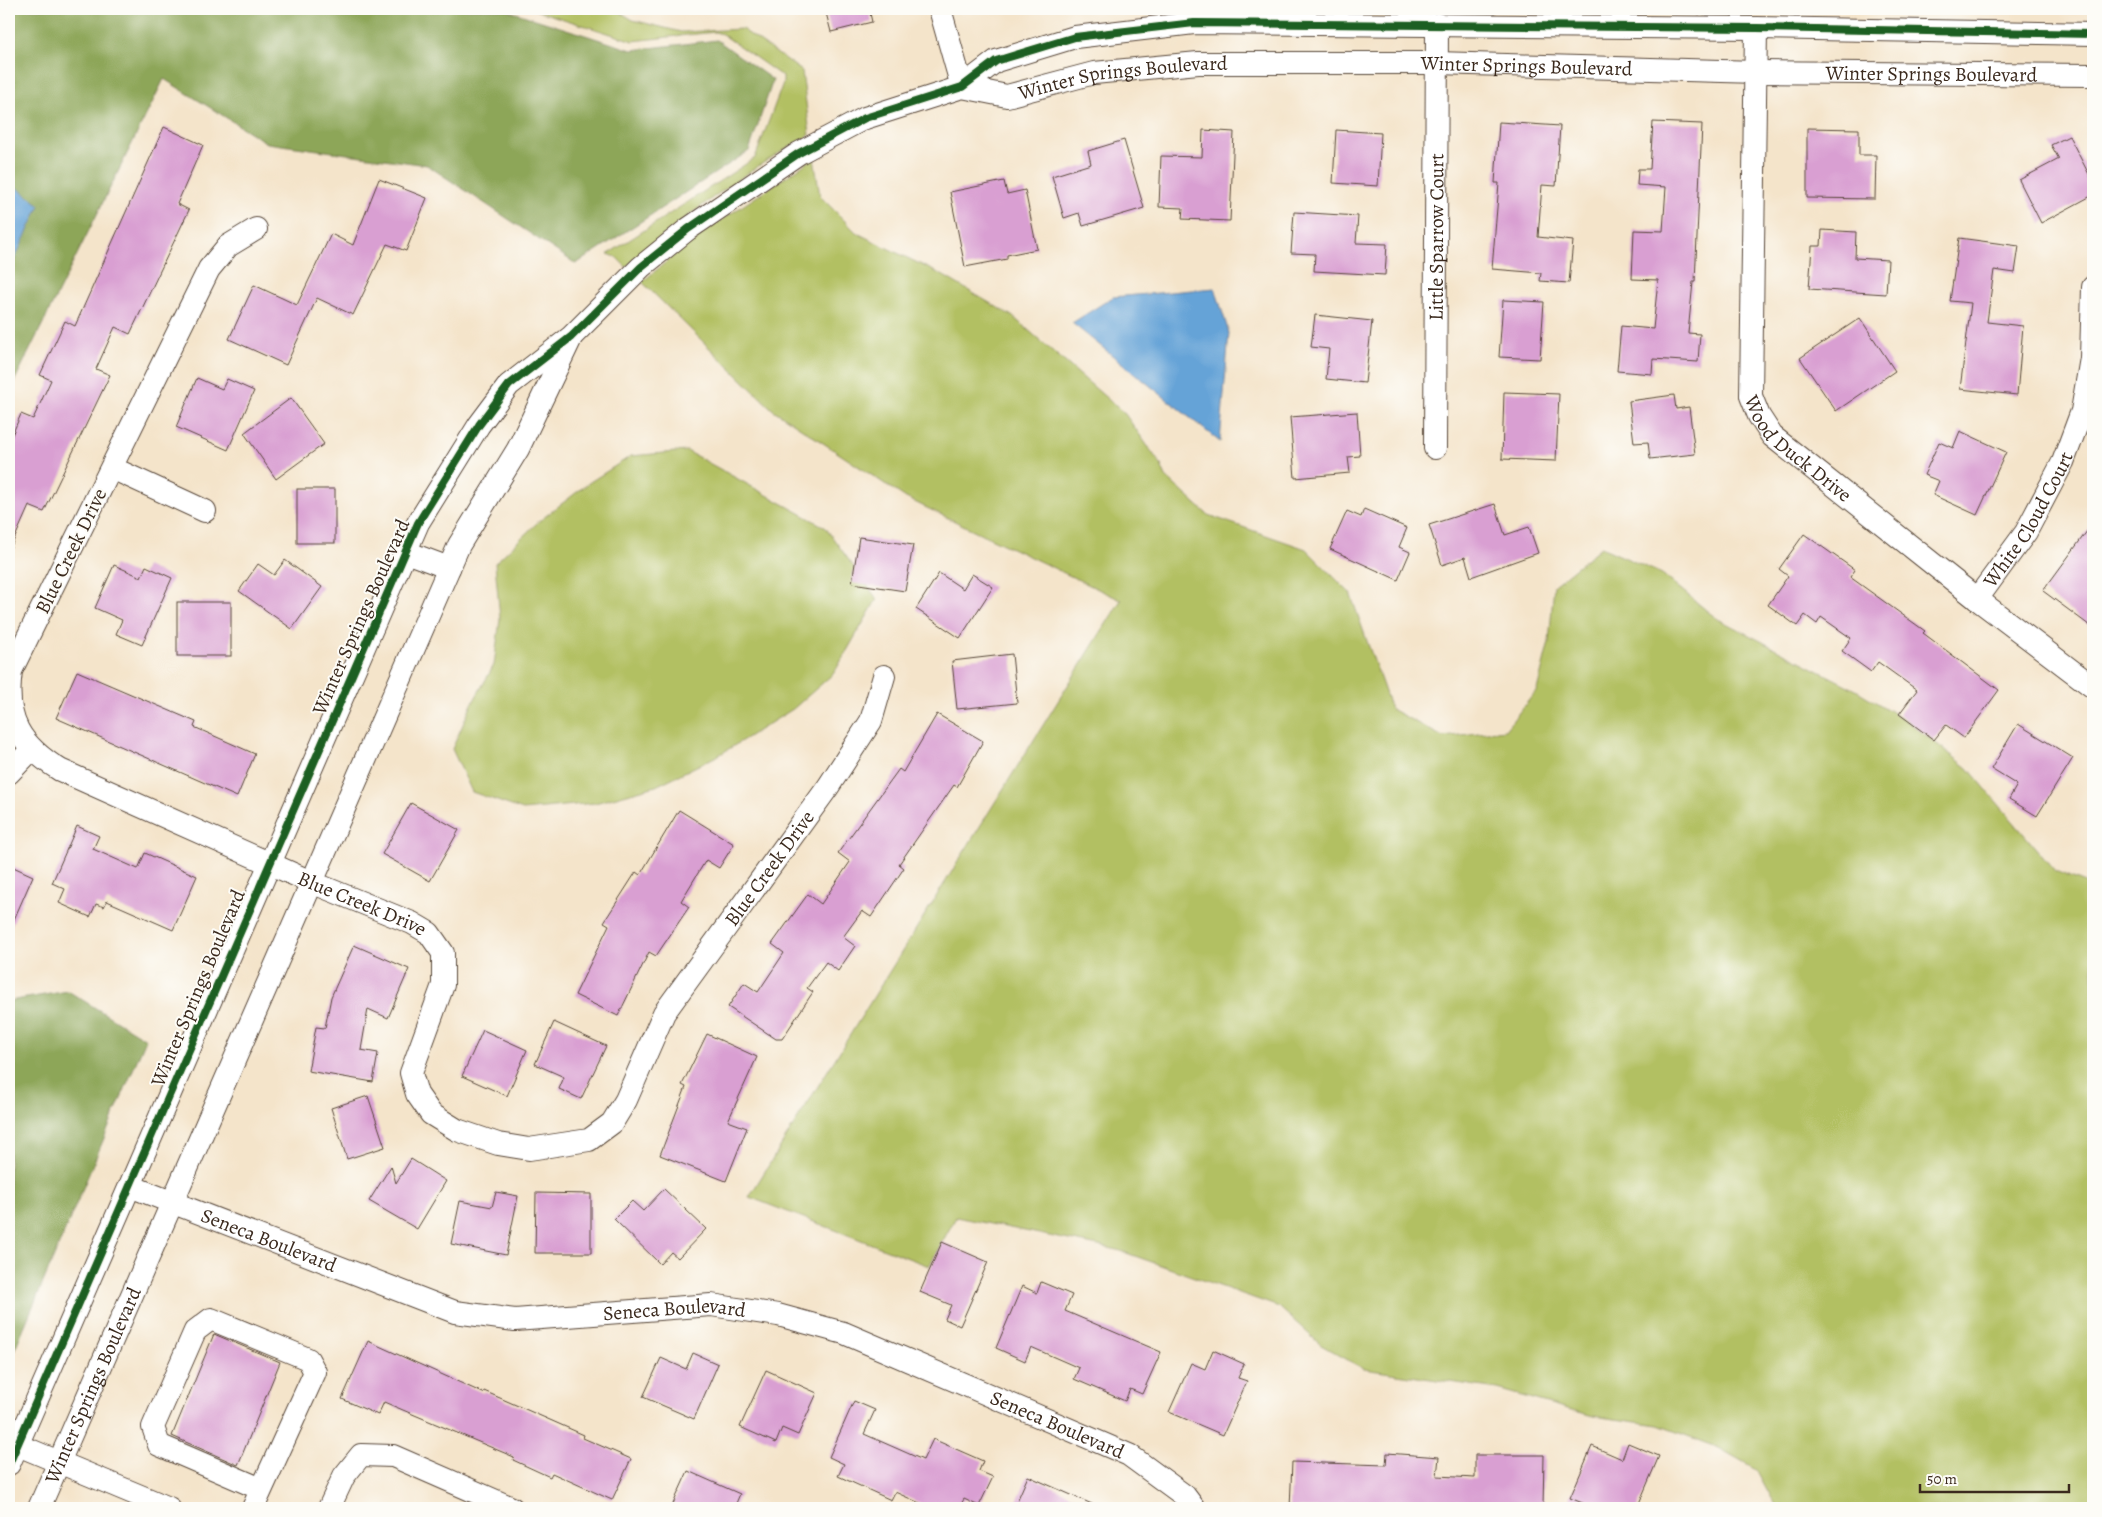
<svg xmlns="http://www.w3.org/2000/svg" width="2102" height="1517" font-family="Alegreya,serif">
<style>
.green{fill:#b2c062;stroke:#767540}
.forest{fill:#8da658;stroke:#64683b}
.water{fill:#65a3d7;stroke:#50667a}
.building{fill:#d99fd2}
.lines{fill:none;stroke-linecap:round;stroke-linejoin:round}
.minor-casing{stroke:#574638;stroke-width:24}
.minor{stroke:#fff;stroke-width:22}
.cycleway-casing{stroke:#fdfcf7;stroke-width:11}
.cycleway{stroke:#1b5e20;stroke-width:8}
.labels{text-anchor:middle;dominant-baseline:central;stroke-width:4;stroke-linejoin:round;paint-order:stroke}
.street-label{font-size:20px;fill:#3b2a1e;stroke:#fdfcf7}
</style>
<rect width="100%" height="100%" fill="#fdfcf7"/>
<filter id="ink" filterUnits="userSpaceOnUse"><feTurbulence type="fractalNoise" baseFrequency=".02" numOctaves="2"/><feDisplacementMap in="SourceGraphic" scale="10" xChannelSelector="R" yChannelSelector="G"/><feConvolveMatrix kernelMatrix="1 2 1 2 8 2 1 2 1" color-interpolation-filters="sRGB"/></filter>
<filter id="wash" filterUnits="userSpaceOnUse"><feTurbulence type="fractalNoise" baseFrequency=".0096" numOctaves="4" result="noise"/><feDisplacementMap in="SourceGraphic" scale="20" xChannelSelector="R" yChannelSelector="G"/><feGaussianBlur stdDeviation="1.12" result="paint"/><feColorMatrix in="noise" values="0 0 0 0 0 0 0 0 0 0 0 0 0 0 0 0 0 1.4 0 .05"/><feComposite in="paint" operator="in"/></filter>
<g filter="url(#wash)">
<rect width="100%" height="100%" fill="#f4e4ca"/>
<g class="green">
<path d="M532 9H615L633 20 681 32 742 29 802 71 810 135C743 172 683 218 626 267L616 257 608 254 755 158 783 83V77L722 34 715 32 633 41Z"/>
<path d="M814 158 820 196 857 233 942 275 1012 316 1125 414 1161 465 1166 477 1208 515 1306 549 1350 593 1391 709 1443 737 1505 730 1537 690 1549 642 1554 585 1601 547 1662 574 1716 618 1856 690 1910 723 1968 768 2055 871 2093 886V1508H1777L1756 1469 1717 1447 1658 1425 1593 1416 1497 1389 1364 1369 1321 1345 1279 1307 1118 1250 956 1217 929 1266 749 1197 1121 600 906 498 772 409 642 282 696 237Z"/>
<path d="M687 451 825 527 877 599 834 673 793 709 719 755 656 786 595 803 523 810 472 792 452 749 472 704 494 665 500 619 495 563 538 522 590 482 631 456Z"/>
</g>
<g class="forest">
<path d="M9 9H504L632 50 717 40 773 80 749 151 576 264 427 165 267 143 164 79 9 392Z"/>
<path d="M68 991 146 1039 9 1363V1001Z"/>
</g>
<g class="water">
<path d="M9 182 40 205 9 271Z"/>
<path d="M1215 288 1229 333 1220 442 1072 323 1113 297Z"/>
</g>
<g id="blocks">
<g class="building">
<path d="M825 9H869L872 22 831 32Z"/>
<path d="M1499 122 1560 126 1556 186 1542 185 1538 237 1573 241 1569 283 1540 281 1541 273 1492 269 1499 183H1495Z"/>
<path d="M1653 122 1702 124 1695 282H1693L1688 333 1700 334 1698 362 1653 359 1652 374 1617 371 1621 326 1653 329 1658 280 1632 279 1634 230 1663 231 1666 187 1637 185 1638 169H1650Z"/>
<path d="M164 127 203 145 177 204 189 210 130 334 115 327 96 369 110 375 44 512 29 506 9 551V442L21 414 33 419 51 380 40 375 65 321 75 326Z"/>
<path d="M1807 128 1859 129V155H1876L1875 199 1807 198Z"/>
<path d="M1203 130 1234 132 1230 221 1182 219 1183 208 1159 207 1161 156 1202 157Z"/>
<path d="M1336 130 1381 133 1378 186 1333 183Z"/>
<path d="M2069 136 2093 182V195L2041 223 2019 180 2059 159 2051 145Z"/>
<path d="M1124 140 1144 208 1083 226 1079 213 1064 218 1052 176 1091 164 1088 151Z"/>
<path d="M379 179 427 198 406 251 387 244 353 315 317 298 286 365 229 339 254 285 297 305 331 234 353 245Z"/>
<path d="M1004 181 1007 194 1025 190 1037 249 1007 255V259L965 267 950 192Z"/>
<path d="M1294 212 1358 216 1356 243 1387 244 1385 275 1314 271 1315 254 1291 253Z"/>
<path d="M1822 230 1856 232 1855 258 1888 260 1886 294 1809 289 1812 246H1821Z"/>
<path d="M1959 238 2019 246 2015 273 1994 270 1987 322 2023 326 2017 395 1960 389 1971 303 1950 301Z"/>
<path d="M1503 300 1544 302 1540 359 1499 357Z"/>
<path d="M1315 315 1372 321 1365 383 1326 379 1329 349 1311 347Z"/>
<path d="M1860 318 1895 371 1836 411 1800 358Z"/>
<path d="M197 378 222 389 227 379 254 391 228 450 176 427Z"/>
<path d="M1504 392 1559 394 1556 461 1502 459Z"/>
<path d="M1674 395 1676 409 1689 407 1695 454 1650 459 1648 442 1634 443 1629 401Z"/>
<path d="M291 398 324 444 276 479 244 433Z"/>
<path d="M1357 412 1360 456 1348 457 1350 473 1295 478 1290 417Z"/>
<path d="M1960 431 2006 452 1977 515 1933 495 1939 481 1924 475 1939 442 1953 448Z"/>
<rect x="297" y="489" width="38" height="54"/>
<path d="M1495 504 1505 535 1529 527 1538 553 1471 577 1465 557 1442 565 1429 525Z"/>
<path d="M1364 509 1407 528 1399 547 1410 552 1398 580 1330 549 1347 511 1361 517Z"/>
<path d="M2093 523V628L2043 591Z"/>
<path d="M1804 534 1855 570 1850 577 1925 631 1923 633 1999 690 1964 738 1946 725 1934 740 1899 714 1917 690 1878 662 1871 672 1842 651 1851 638 1821 617 1817 624 1805 615 1797 626 1768 605 1788 576 1779 569Z"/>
<path d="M859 537 913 545 905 591 852 583Z"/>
<path d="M285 560 322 587 292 629 239 591 258 564 274 575Z"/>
<path d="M114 565 141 577 146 566 172 578 142 645 116 634 122 620 95 608Z"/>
<path d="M939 573 963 589 972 574 993 587 960 638 916 609Z"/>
<rect x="177" y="602" width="54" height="54"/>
<path d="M1012 654 1017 703 957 709 952 661Z"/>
<path d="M77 671 196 722 194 727 255 754 237 797 56 718Z"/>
<path d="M937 714 983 741 957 787 954 785 899 864 904 868 871 917 862 911 843 937 855 946 838 971 826 962 807 988 813 992 782 1039H776L728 1007 744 983 758 992 784 953 772 944 808 894 821 904 850 862 838 853 899 769 903 772Z"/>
<path d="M2018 724 2073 758 2037 816 2009 799 2017 785 1991 769Z"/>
<path d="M411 803 459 830 430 881 382 854Z"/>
<path d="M679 810 734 844 719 868 706 860 681 901 689 907 656 956 649 952 618 1016 575 995 609 925 604 922 636 872 640 875Z"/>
<path d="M77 826 99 836 93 849 138 869 145 853 197 876 173 930 107 901 104 907 96 904 90 917 59 903 65 889 52 883Z"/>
<path d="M9 865 33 876 9 931Z"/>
<path d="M354 945 409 969 388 1018 368 1009 361 1050 378 1053 373 1082 308 1071 316 1027 325 1028 331 997Z"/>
<path d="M554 1022 606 1046 581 1099 559 1089 564 1077 535 1064Z"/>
<path d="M483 1030 527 1050 507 1096 462 1076Z"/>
<path d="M707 1034 757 1057 728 1121 747 1128 726 1181 660 1155 686 1087 682 1085Z"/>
<path d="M368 1096 385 1147 347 1159 331 1108Z"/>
<path d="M411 1159 446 1181 417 1229 369 1201 391 1166 396 1183Z"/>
<path d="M664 1189 706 1229 678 1258 671 1252 660 1264 614 1219 632 1201 643 1211Z"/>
<path d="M496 1192 518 1196 506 1255 451 1244 460 1201 492 1207Z"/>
<path d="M536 1193 591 1194V1253H535Z"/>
<path d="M942 1242 988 1262 960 1326 945 1319 951 1305 920 1292Z"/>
<path d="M1041 1282 1072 1295 1065 1311 1161 1352 1142 1394 1130 1389 1125 1401 1074 1379 1079 1368 1031 1347 1025 1361 996 1348 1022 1286 1037 1293Z"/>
<path d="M214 1334 280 1362 238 1465 172 1436Z"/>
<path d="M368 1341 483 1393 484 1391 584 1435 583 1438 631 1459 612 1500 552 1473 550 1477 513 1460 514 1457 384 1402 378 1415 342 1399Z"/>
<path d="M1213 1350 1244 1364 1238 1378 1247 1381 1223 1435 1169 1412 1191 1363 1205 1369Z"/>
<path d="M693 1353 718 1364 694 1419 643 1397 661 1358 686 1369Z"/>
<path d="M766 1370 817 1393 798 1435 782 1428 776 1443 740 1427Z"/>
<path d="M854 1401 875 1410 864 1434 923 1460 933 1439 983 1461 979 1471 993 1477 979 1506 964 1499 959 1508H931L895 1492 891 1500 838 1476 844 1464 829 1457Z"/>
<path d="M1628 1443 1659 1456 1637 1508H1595L1570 1498 1592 1446 1622 1459Z"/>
<path d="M1387 1453 1439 1457 1437 1476 1475 1478V1455H1544L1543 1508H1290L1292 1462 1386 1465Z"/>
<path d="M688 1471 740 1494 734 1508H683L673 1504Z"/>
<path d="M1028 1476 1101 1508H1014Z"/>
</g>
</g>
</g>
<g filter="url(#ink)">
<use href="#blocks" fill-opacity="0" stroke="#574638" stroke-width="1"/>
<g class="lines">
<g class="minor-casing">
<g id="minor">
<path d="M940 9 962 87"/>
<path id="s1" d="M1756 28 1751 396 1759 416 1772 436 1977 599 2093 687"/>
<path id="s2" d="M962 87 1007 96 1094 73 1198 63H1436L1757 72 2093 75"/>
<path id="s3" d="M256 229 228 246 209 269 11 671C4 720 20 745 60 770L311 882 412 923 429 933 443 953V985L411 1073 417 1094 431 1114 457 1130 498 1144 529 1149 589 1140 612 1123 626 1100 664 1013 828 787 871 721 884 676"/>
<path id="s4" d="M1435 448 1437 24"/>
<path d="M112 468 205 511"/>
<path d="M406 552 449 568"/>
<path id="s5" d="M1977 599 2026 532 2063 462 2082 411 2091 358 2093 287"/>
<path d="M9 773 32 749"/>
<path id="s6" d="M130 1186 455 1312 515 1320 711 1305 778 1315 844 1333 1129 1455 1185 1496 1194 1508"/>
<path d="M18 1445 169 1508"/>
<path d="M9 1464 418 523 479 425 509 385 571 337 641 267 688 229 799 153 865 118 962 87 996 61 1075 37 1194 23 1756 28 2093 34"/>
<path id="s7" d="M39 1508 459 545 518 449 570 340"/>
<path d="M253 1508 315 1372 308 1359 211 1319 195 1331 153 1427 159 1445 261 1489"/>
<path d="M329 1508 344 1476 361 1455 393 1456 512 1508"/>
</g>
</g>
<use href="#minor" class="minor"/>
<g class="cycleway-casing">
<path id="cycleway" d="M9 1464 418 523 479 425 509 385 571 337 641 267 688 229 799 153 865 118 962 87 996 61 1075 37 1194 23 1756 28 2093 34"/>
</g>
<use href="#cycleway" class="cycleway"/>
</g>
</g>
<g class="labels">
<g class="street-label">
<text stroke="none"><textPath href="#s2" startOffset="569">Winter Springs Boulevard</textPath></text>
<text stroke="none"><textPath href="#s2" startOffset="974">Winter Springs Boulevard</textPath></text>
<text stroke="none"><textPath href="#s2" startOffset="164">Winter Springs Boulevard</textPath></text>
<text stroke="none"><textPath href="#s4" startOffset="211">Little Sparrow Court</textPath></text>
<text stroke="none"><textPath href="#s1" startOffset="440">Wood Duck Drive</textPath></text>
<text stroke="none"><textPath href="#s5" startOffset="95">White Cloud Court</textPath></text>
<text transform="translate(71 551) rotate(-64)">Blue Creek Drive</text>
<text transform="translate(361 617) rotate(-66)">Winter Springs Boulevard</text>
<text stroke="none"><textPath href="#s3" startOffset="1725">Blue Creek Drive</textPath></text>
<text stroke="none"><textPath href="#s3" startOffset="960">Blue Creek Drive</textPath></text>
<text transform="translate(198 988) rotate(-67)">Winter Springs Boulevard</text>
<text stroke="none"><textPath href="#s6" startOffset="149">Seneca Boulevard</textPath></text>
<text stroke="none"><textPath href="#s6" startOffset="569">Seneca Boulevard</textPath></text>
<text stroke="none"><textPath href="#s7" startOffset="134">Winter Springs Boulevard</textPath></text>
<text stroke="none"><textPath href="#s6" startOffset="974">Seneca Boulevard</textPath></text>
</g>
</g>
<rect width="2102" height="1517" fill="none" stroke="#fdfcf7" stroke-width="30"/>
<path d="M1920 1484v8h149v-8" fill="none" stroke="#3b2a1e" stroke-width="2.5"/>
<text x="1927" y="1484" font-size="15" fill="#3b2a1e" stroke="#fdfcf7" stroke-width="4" paint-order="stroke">50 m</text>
</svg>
